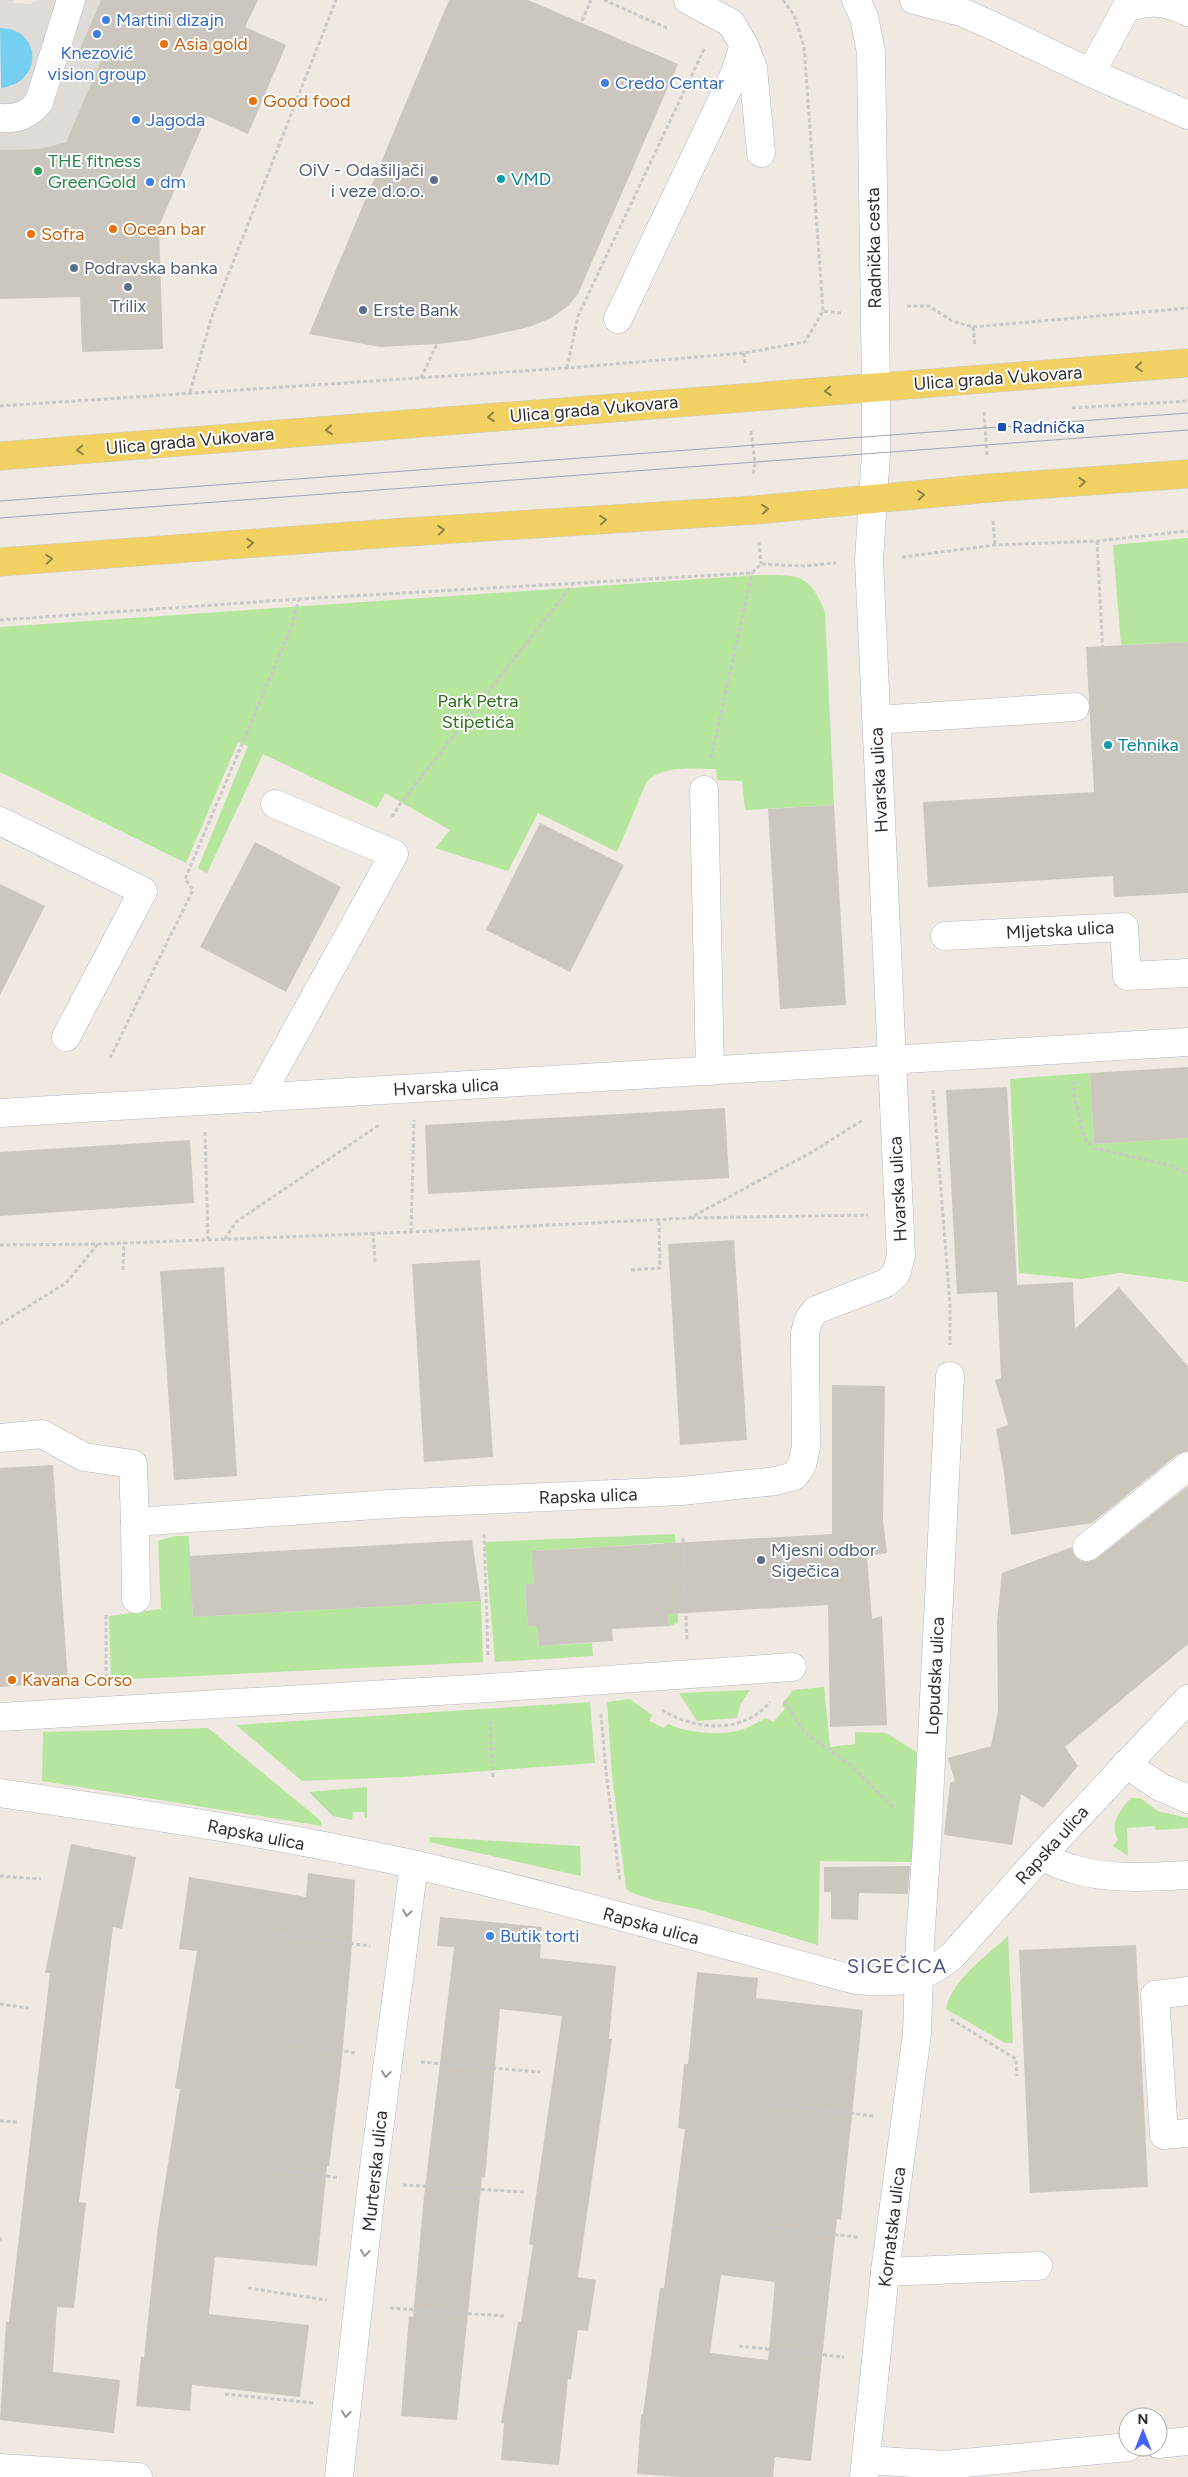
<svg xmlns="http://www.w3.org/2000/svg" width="1188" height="2477" font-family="Figtree,sans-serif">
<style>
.green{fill:#b6e59e}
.plaza{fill:#dfdcd8}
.water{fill:#75cff0}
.building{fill:#cbc7bf;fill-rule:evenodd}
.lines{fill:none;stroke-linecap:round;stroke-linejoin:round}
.minor-casing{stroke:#b4b7c1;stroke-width:29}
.major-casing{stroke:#c9c9c9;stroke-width:29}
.path{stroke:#c9c9c9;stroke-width:3;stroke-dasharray:4 2.5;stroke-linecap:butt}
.minor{stroke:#fff;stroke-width:28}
.major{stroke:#f2d163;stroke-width:28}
.tram{stroke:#a3a6b8;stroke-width:1}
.oneway{stroke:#908048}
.oneway2{stroke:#969696}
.shop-dot{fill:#3f7fe0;stroke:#fff;stroke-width:2}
.food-dot{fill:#e8710a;stroke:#fff;stroke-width:2}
.leisure-dot{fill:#2e9e5b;stroke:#fff;stroke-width:2}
.culture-dot{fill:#0f9aa8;stroke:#fff;stroke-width:2}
.service-dot{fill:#5c6f8a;stroke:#fff;stroke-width:2}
.transit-dot{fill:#1a4fb4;stroke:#fff;stroke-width:2}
.labels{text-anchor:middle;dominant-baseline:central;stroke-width:4;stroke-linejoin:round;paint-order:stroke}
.shop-label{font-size:18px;fill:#366cbe;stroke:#fff;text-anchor:start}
.food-label{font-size:18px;fill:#c56008;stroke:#fff;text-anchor:start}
.leisure-label{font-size:18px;fill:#27864d;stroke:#fff;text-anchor:start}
.service-label{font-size:18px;fill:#4e5e75;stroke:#fff;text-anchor:start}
.culture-label{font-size:18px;fill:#0d838f;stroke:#fff;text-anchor:start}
.street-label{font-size:18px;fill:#2e2e2e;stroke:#fff}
.transit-label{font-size:18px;fill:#164399;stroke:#fff;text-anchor:start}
.park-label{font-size:18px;fill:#2c6e1b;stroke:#fff}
.quarter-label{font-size:20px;letter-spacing:1px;fill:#4d5680;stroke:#fff}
</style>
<rect width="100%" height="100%" fill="#efe9e1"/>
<g class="green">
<path d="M1188 538V642L1121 645 1113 545Z"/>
<path d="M758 575C797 575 809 572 825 612L834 805 745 810 742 781 717 780 716 769C693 769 665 765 647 781L617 852 538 813 508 871 435 848 450 830 385 793 377 808 263 754 207 873 198 868 248 746 238 742 186 863 0 772V627Z"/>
<path d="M1090 1073 1094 1144 1188 1138V1282L1120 1273 1081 1279 1019 1273 1010 1079Z"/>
<path d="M675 1534 678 1623 669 1626 664 1543 533 1551 534 1584H525L528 1626H537L539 1646 592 1643 593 1656 495 1662 485 1542Z"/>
<path d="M175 1536H189L193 1617 481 1601 483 1662 111 1680 109 1616 161 1609 158 1541Z"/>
<path d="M824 1687 830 1747 855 1744V1732L886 1733 920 1754 912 1862 820 1861 818 1945 697 1909 653 1900 630 1892 626 1888 612 1775 607 1702 630 1699 652 1715 649 1721 664 1728 668 1724C688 1733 720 1736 741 1730 750 1727 758 1722 766 1718L773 1722 785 1709 782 1705 793 1690Z"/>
<path d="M750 1690 741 1703 737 1718 697 1721 679 1693Z"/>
<path d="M590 1702 595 1763 403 1777 302 1781 236 1725Z"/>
<path d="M208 1728 320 1820 322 1826 42 1781 43 1732Z"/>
<path d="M367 1787V1818H365L364 1812H353L352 1820 333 1816 309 1792Z"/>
<path d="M1131 1798H1140L1158 1811 1188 1818V1828L1156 1830 1154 1826 1127 1828 1128 1856 1113 1846 1118 1840C1109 1824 1120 1810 1131 1798Z"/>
<path d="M430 1837 580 1846 581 1876 429 1842Z"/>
<path d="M1008 1936 1013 2043H1005L946 2009C952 1979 987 1956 1008 1936Z"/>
</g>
<path class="plaza" d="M0 0H14L12 3 30 4 38 0H101L79 51 101 60 66 142 39 149 0 150V88L11 87 28 75 7 28H0Z"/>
<path class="water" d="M0 28C42 28 44 83 1 88Z"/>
<g class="building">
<path d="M101 0H258L245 27 286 45 248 134 207 116 159 226 163 349 82 352 80 297 0 299V150L39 149 66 142 101 60 79 51Z"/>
<path d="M449 0H528L678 64 578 294 568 306 551 318 529 327 470 340 437 344 380 347 309 334Z"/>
<path d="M1188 642V893L1114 897 1113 876 928 887 923 802 1094 792 1086 647Z"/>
<path d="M834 805 846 1005 780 1009 768 809Z"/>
<path d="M540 823 624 865 570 972 486 930Z"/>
<path d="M255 842 341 887 286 992 200 947Z"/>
<path d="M0 884 45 906 0 995Z"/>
<path d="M1188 1067V1138L1094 1144 1090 1073Z"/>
<path d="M1007 1087 1017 1285 1073 1282 1075 1329 1119 1287 1188 1366V1451L1178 1454 1092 1523 1011 1535 1004 1473 996 1429 1008 1425 995 1380 1001 1378 997 1292 957 1294 946 1090Z"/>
<path d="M725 1108 729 1178 428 1194 425 1125Z"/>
<path d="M190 1140 194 1203 0 1216V1152Z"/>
<path d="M734 1240 747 1440 680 1445 668 1244Z"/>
<path d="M480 1260 493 1457 424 1462 412 1264Z"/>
<path d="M224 1267 237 1476 174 1480 160 1271Z"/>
<path d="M832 1385 885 1386 883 1520 887 1553 867 1556 872 1619 882 1616 887 1725 830 1727 828 1605 668 1614 669 1626 612 1629 613 1641 539 1646 537 1626H528L525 1584H534L532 1551 832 1534Z"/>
<path d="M53 1465 68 1682 0 1687V1468Z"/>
<path d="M1188 1486V1644L1065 1747 1078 1766 1043 1808 1021 1794 1012 1845 944 1835 950 1783 955 1781 948 1758 991 1746 998 1711 997 1621 1002 1573 1072 1547 1075 1556 1081 1561 1089 1562 1096 1559Z"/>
<path d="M472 1540 481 1601 193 1617 189 1556Z"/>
<path d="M71 1844 136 1857 122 1929 113 1927 79 2202 86 2203 74 2308 57 2307 53 2372 120 2380 114 2433 0 2420 6 2322H9L50 1973H45Z"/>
<path d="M910 1866 908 1894 859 1893 858 1920 831 1919V1892H824V1867Z"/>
<path d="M308 1873 355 1880 351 1958 341 2068 329 2166H327L317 2266 215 2257 209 2314 309 2325 300 2397 192 2385 190 2411 136 2406 141 2357H144L158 2226 180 2089 175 2088 197 1951 179 1949 189 1877 306 1897Z"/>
<path d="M440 1917 542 1927 540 1958 616 1966 609 2039H612L578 2277 596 2280 588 2331 578 2330 571 2380 568 2379 559 2465 501 2460 504 2424 501 2423 518 2322H521L533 2245 529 2244 562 2016 500 2009 485 2178 482 2177 457 2420 401 2416 409 2316 413 2317 424 2196 454 1947 437 1946Z"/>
<path d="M1136 1945 1148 2187 1030 2193 1019 1950Z"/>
<path d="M697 1972 758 1978 756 1998 863 2010 841 2220 837 2219 811 2461 775 2457 773 2477H682L637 2474 641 2414H643L660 2288H664L685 2129 678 2128 684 2064H688ZM721 2275 775 2282 768 2360 710 2353Z"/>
</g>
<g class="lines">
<g class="minor-casing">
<g id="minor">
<path d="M914 0 961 12 991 25 1091 73 1188 115"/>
<path d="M744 45 753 68 761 153"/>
<path d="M1091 73 1126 8C1151 0 1164 1 1188 12"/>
<path d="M0 118C18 119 28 115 39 102L71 0"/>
<path d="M618 319 735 73 744 45 731 23 688 0"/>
<path d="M877 720 1075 707"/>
<path d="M704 790 710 1071"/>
<path d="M0 821 143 891 66 1037"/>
<path d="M945 936 1124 927 1127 976 1188 973"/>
<path d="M259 1098 394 854 275 804"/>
<path d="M0 1113 1188 1042"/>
<path d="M0 1438 42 1434 84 1457 133 1464 135 1522"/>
<path d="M1087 1547 1188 1466"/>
<path d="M136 1599 135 1522 389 1504 681 1491 776 1481 794 1476 802 1465 806 1447 805 1333 809 1319 816 1310 886 1283 896 1274 901 1256 869 560 876 454V387L871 52 864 17 856 0"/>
<path d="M0 1717 489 1688 792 1667"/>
<path d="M1126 1764 1160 1787 1188 1799"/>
<path d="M0 1793C138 1813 276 1834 412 1864 561 1898 709 1941 856 1980 897 1984 921 1982 953 1955L1041 1856 1188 1699"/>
<path d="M1041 1856C1051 1861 1062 1866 1073 1869 1109 1880 1151 1877 1188 1875"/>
<path d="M1188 1991 1155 1995 1164 2135 1188 2133"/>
<path d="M885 2272 1038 2266"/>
<path d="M1158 2444 1188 2441"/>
<path d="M866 2460 945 2465 1128 2447"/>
<path d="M0 2468 138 2477"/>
<path d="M339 2477 372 2183 414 1865"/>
<path d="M864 2477 885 2272 917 2034 920 1941 927 1841 950 1376"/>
</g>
</g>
<g class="major-casing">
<g id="major">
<path d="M0 456 1188 363"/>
<path d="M0 562 392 533 755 510 990 488 1188 474"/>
</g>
</g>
<g class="path">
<path d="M604 0 669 29"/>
<path d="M783 0 794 15 804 46 823 311"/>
<path d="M582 21 591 0"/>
<path d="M907 306H929L952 321 973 327 1188 308"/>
<path d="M973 327 975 346"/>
<path d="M744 353 745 365"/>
<path d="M567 368 578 316 705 47"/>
<path d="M421 378 437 344"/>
<path d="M190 392 212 316 336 0"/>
<path d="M0 406 567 368 744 353 805 342 823 311 841 313"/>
<path d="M1072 408 1188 401"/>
<path d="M984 412 987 455"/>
<path d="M751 431 755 463 753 476"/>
<path d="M993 521 995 545"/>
<path d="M1097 541 1105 692"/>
<path d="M759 542 761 564"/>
<path d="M902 557 995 545 1097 541 1188 531"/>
<path d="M0 620 299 599 752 573 761 564 804 566 836 563"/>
<path d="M711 758 752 573"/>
<path d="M392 817 400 804 572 585"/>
<path d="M110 1058 193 890 185 879 291 628 299 599"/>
<path d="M1074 1081V1095L1084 1138 1094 1148 1172 1166 1188 1174"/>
<path d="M933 1090 950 1304V1345"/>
<path d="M205 1132 208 1239"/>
<path d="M691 1218 868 1215"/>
<path d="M373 1232 375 1262"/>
<path d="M411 1232 414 1120"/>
<path d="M225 1239 236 1222 379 1125"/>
<path d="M0 1245 99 1244 411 1232 690 1218 812 1152 863 1120"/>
<path d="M123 1270 124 1242"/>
<path d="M631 1270 660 1268 659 1220"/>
<path d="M0 1324 66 1283 98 1244"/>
<path d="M484 1534 488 1655"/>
<path d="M683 1538 687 1642"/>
<path d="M106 1615V1679"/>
<path d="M784 1701 805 1733 849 1764 895 1809"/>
<path d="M662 1710C695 1730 742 1735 770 1702"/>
<path d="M601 1714 606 1772 620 1881"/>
<path d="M490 1721 493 1778"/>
<path d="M0 1876 41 1879"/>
<path d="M279 1934 370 1946"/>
<path d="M0 2004 29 2008"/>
<path d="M951 2019 1016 2059 1017 2076"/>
<path d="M274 2039 355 2053"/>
<path d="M421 2062 540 2072"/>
<path d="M766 2103 874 2116"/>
<path d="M0 2121 17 2122"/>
<path d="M275 2169 340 2178"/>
<path d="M403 2185 525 2192"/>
<path d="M750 2226 858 2237"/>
<path d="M0 2239H2"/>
<path d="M248 2288 327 2300"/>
<path d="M390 2308 504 2316"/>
<path d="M739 2346 844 2357"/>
<path d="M225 2394 314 2403"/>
</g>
<use href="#minor" class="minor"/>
<use href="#major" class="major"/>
<g class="tram">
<path d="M0 501 1188 413"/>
<path d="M0 518 1188 430"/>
</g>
</g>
<defs><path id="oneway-chevron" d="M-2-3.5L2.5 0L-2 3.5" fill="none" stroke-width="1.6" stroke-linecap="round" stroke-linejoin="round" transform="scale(1.25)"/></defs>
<g class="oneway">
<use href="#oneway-chevron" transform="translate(1139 367) rotate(175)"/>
<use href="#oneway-chevron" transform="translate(828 391) rotate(176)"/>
<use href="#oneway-chevron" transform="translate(491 417) rotate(175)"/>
<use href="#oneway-chevron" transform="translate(329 430) rotate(175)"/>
<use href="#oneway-chevron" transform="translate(80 450) rotate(175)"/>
<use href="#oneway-chevron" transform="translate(1082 482) rotate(-4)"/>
<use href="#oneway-chevron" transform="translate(921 495) rotate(-5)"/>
<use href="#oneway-chevron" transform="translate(765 509) rotate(-5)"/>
<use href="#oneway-chevron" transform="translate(603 520) rotate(-4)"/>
<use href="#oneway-chevron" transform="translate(441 530) rotate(-4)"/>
<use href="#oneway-chevron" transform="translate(250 543) rotate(-4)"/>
<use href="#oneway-chevron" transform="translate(49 559) rotate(-4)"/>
</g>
<g class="oneway2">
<use href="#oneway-chevron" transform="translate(407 1913) rotate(99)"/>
<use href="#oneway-chevron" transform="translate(386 2074) rotate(97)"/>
<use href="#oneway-chevron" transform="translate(365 2253) rotate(96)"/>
<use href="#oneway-chevron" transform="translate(346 2414) rotate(96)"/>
</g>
<g class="shop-dot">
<circle cx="106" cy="20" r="5"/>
<circle cx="97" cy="34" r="5"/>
<circle cx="605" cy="83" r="5"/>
<circle cx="136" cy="120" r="5"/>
<circle cx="150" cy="182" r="5"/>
<circle cx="490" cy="1936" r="5"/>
</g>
<g class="food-dot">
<circle cx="164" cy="44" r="5"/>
<circle cx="253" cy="101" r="5"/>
<circle cx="113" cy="229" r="5"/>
<circle cx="31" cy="234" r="5"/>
<circle cx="12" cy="1680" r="5"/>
</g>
<circle class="leisure-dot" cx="38" cy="171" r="5"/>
<g class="culture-dot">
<circle cx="501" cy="179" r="5"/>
<circle cx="1108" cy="745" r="5"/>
</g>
<g class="service-dot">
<circle cx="434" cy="180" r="5"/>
<circle cx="74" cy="268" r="5"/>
<circle cx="128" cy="287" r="5"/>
<circle cx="363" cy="310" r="5"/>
<circle cx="761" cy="1560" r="5"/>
</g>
<rect class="transit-dot" x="997" y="422" width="10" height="10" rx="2.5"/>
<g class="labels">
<g class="shop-label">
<text x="116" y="20">Martini dizajn</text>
<text x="97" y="53" text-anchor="middle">Knezović<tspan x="97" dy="21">vision group</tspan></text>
<text x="615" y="83">Credo Centar</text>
<text x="146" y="120">Jagoda</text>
<text x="160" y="182">dm</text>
<text x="500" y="1936">Butik torti</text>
</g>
<g class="food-label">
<text x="174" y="44">Asia gold</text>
<text x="263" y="101">Good food</text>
<text x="123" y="229">Ocean bar</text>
<text x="41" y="234">Sofra</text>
<text x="22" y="1680">Kavana Corso</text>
</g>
<g class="leisure-label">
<text x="48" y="161">THE fitness<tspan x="48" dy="21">GreenGold</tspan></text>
</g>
<g class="service-label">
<text x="424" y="170" text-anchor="end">OiV - Odašiljači<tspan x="424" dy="21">i veze d.o.o.</tspan></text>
<text x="84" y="268">Podravska banka</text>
<text x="128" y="306" text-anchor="middle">Trilix</text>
<text x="373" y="310">Erste Bank</text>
<text x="771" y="1550">Mjesni odbor<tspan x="771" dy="21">Sigečica</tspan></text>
</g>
<g class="culture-label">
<text x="511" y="179">VMD</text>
<text x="1118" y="745">Tehnika</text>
</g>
<g class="street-label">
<text transform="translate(874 248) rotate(-91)">Radnička cesta</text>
<text transform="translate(998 378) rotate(-4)">Ulica grada Vukovara</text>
<text transform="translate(594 409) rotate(-5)">Ulica grada Vukovara</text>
<text transform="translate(190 441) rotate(-5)">Ulica grada Vukovara</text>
<text transform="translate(879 780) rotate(-93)">Hvarska ulica</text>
<text transform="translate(1060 930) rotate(-3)">Mljetska ulica</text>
<text transform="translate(446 1087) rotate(-3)">Hvarska ulica</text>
<text transform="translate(898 1189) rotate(-93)">Hvarska ulica</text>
<text transform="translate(588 1496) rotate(-2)">Rapska ulica</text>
<text transform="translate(935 1676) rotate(-87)">Lopudska ulica</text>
<text transform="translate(256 1835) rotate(11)">Rapska ulica</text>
<text transform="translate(1052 1845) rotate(-48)">Rapska ulica</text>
<text transform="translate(651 1926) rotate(15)">Rapska ulica</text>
<text transform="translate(375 2171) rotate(-84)">Murterska ulica</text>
<text transform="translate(892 2227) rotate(-83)">Kornatska ulica</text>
</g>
<g class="transit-label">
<text x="1012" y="427">Radnička</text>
</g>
<g class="park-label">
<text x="478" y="701">Park Petra<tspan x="478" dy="21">Stipetića</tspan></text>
</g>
<g class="quarter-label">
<text x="897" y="1966">SIGEČICA</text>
</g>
</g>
<g transform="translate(1143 2432)"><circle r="24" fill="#ffffff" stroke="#ababab"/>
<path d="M0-4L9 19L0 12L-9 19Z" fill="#4264fb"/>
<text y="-8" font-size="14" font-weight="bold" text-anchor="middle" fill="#2e2e2e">N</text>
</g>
</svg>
